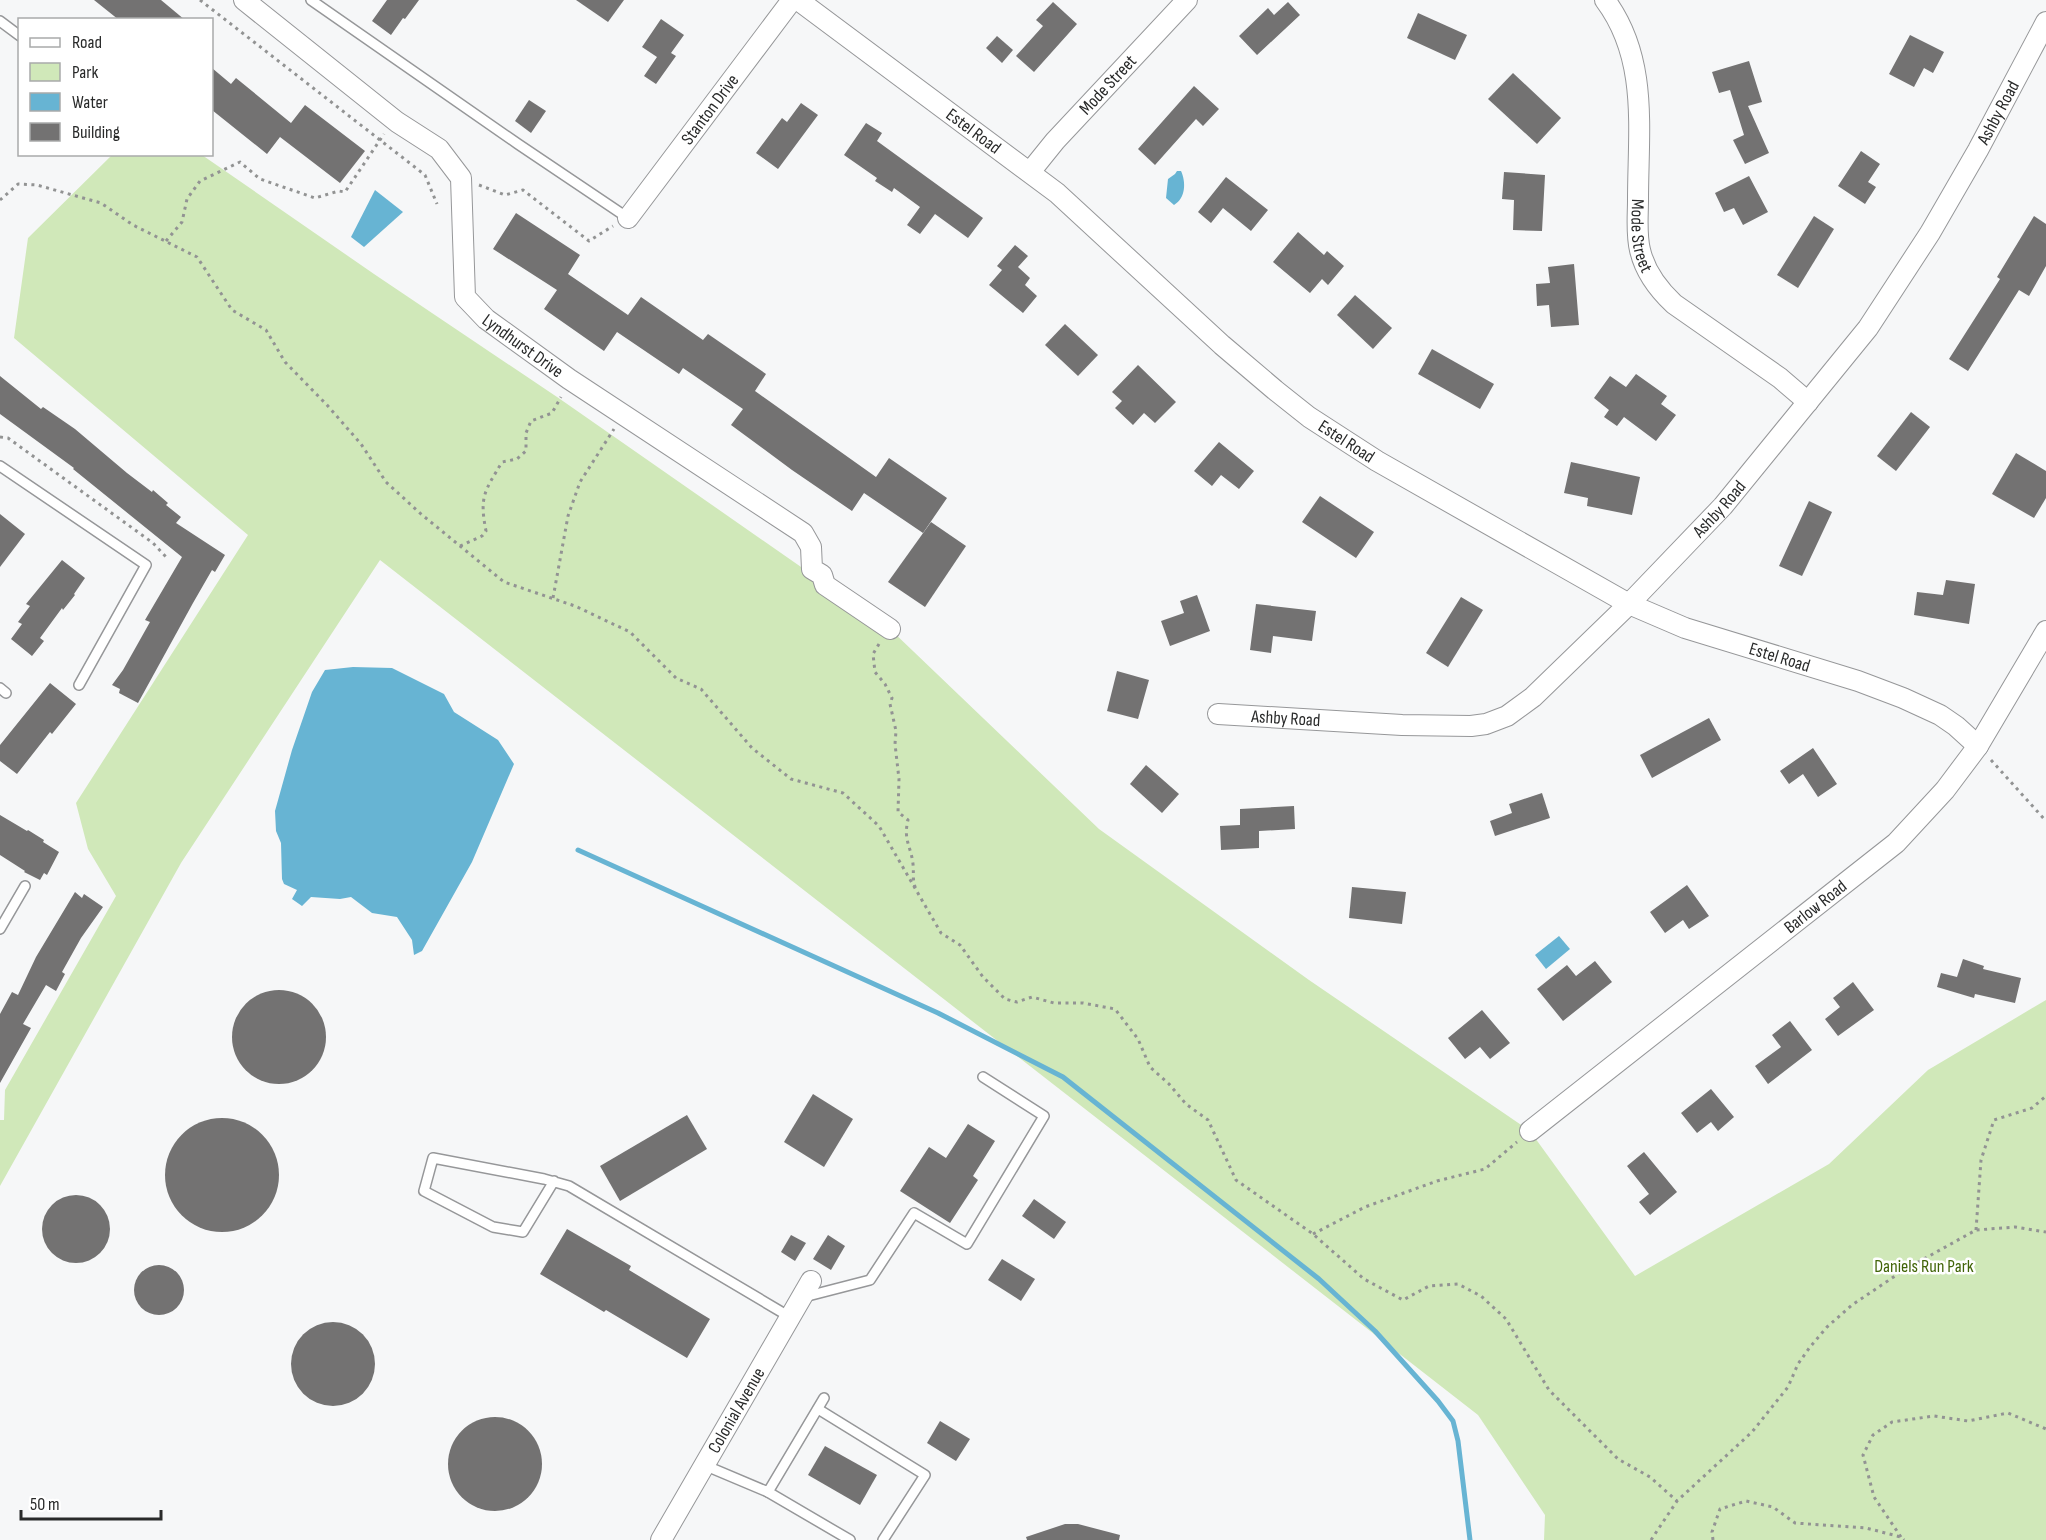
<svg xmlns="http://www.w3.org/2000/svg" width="2046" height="1540" font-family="'Sofia Sans Condensed',sans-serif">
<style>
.green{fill:#d0e8b9}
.water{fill:#67b4d3}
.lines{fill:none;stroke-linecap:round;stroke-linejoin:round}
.stream{stroke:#67b4d3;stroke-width:5}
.building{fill:#737272}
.service-casing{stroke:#969799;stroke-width:12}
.minor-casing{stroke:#969799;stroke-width:22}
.path{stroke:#929393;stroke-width:3;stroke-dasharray:3 4.5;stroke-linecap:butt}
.service{stroke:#fff;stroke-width:9}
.minor{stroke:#fff;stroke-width:20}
.labels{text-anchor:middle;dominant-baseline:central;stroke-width:5;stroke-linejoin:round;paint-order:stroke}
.street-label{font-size:18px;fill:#292a2a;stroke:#fff}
.park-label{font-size:18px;fill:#416408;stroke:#fff}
</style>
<rect width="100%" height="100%" fill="#f6f7f8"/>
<path class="green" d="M112 155H202L374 274 560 399 890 629 1099 829 1309 980 1530 1131 1635 1276 1829 1164 1928 1070 2046 1000V1540H1544L1545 1515 1478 1415 380 560 181 863 0 1186V1120H4L5 1090 116 896 88 849 76 803 248 535 14 338 28 238Z"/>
<g class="water">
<path d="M1177 171H1181C1186 182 1186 198 1174 205L1166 198 1168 179 1175 174Z"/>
<path d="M375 190 403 212 364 247 351 237Z"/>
<path d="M353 667 392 668 444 694 454 712 498 740 514 764 472 862 422 951 414 955 412 940 397 917 372 913 351 897 340 899 311 897 302 906 292 899 297 890 284 884 282 879 281 843 276 831 275 811 292 750 312 692 325 670Z"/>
<path d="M1559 936 1570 949 1546 969 1535 955Z"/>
</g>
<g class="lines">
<path class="stream" d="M578 850 938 1013 1063 1077 1319 1279 1375 1331 1438 1401 1453 1421 1458 1441 1470 1540"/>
</g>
<g class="building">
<path d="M94 0H161L185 20H119Z"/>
<path d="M387 0H419L405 19 403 18 391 35 372 21Z"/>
<path d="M576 0H624L608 22Z"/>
<path d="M1053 2 1077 24 1034 72 1016 56 1043 26 1036 20Z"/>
<path d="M1288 2 1300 15 1257 55 1239 36 1268 8 1274 15Z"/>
<path d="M1418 13 1467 35 1455 60 1407 38Z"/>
<path d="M661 19 684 35 671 53 676 56 656 84 644 76 657 57 642 47Z"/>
<path d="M1910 35 1944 52 1933 73 1924 68 1914 87 1889 74Z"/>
<path d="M997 36 1013 50 1002 63 986 48Z"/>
<path d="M1749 61 1762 102 1748 106 1769 153 1745 164 1733 140 1744 135 1730 90 1719 93 1712 72Z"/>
<path d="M212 68 231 84 236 78 291 123 305 105 365 151 340 183 280 137 267 154 212 110Z"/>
<path d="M1513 73 1561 118 1537 144 1488 99Z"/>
<path d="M1194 86 1219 109 1203 126 1196 119 1155 165 1138 149Z"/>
<path d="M529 100 546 111 531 133 515 121Z"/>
<path d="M801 103 818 115 778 169 756 153 782 118 787 122Z"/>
<path d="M866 123 882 133 877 141 983 218 968 238 935 214 920 234 907 225 920 207 894 188 892 192 875 181 877 178 844 155Z"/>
<path d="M1861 151 1880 164 1868 182 1876 187 1865 204 1838 186Z"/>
<path d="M1504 172 1545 175 1542 231 1513 230 1514 200 1502 199Z"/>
<path d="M1749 176 1768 212 1743 225 1734 208 1724 212 1715 193Z"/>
<path d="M1226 177 1268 210 1251 231 1223 208 1211 223 1198 212Z"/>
<path d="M516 213 580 255 568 274 628 315 641 297 703 340 708 334 766 374 755 391 876 477 889 458 947 498 923 533 864 493 852 511 792 470 731 425 743 409 683 368 679 374 617 332 604 351 544 309 557 290 493 249Z"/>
<path d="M1814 216 1834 229 1798 288 1777 275Z"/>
<path d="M2034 216 2046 224V266L2029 296 2019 290 1968 371 1949 359 2000 279 1997 277Z"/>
<path d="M1298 232 1324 255 1327 251 1344 266 1328 285 1322 279 1310 293 1273 262Z"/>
<path d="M1015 245 1028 256 1018 267 1030 278 1025 285 1037 296 1023 313 989 285 1002 270 997 266Z"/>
<path d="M1574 264 1579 325 1551 327 1549 305 1537 306 1536 284 1550 283 1548 267Z"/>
<path d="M1355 295 1392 328 1373 349 1337 315Z"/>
<path d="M1065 324 1098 355 1078 376 1045 345Z"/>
<path d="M1432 349 1494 384 1480 409 1418 374Z"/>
<path d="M1138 365 1176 402 1155 423 1144 413 1133 425 1115 408 1122 401 1112 392Z"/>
<path d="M1636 374 1667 396 1661 404 1676 415 1656 441 1624 417 1617 426 1604 417 1609 410 1594 398 1610 376 1626 387Z"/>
<path d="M0 376 41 409 43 407 75 429 127 473 152 492 153 490 168 503 166 505 181 517 176 523 225 555 215 572 212 570 193 603 138 703 119 693 120 689 112 685 123 670 150 622 145 620 182 557 73 469 74 468 0 414Z"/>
<path d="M1911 412 1930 427 1896 471 1877 456Z"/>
<path d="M1219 442 1254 471 1239 489 1221 475 1212 486 1194 471Z"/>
<path d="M2016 453 2046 471V498L2034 518 1992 494Z"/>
<path d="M1571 462 1640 477 1632 515 1587 506 1588 498 1564 493Z"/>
<path d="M1320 496 1374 532 1356 558 1302 522Z"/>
<path d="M1809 501 1832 512 1802 576 1779 566Z"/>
<path d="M0 514 25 534 0 567Z"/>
<path d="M931 522 966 546 925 607 888 582Z"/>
<path d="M62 560 85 578 74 594 75 595 63 610 62 608 40 638 44 641 32 656 11 639 22 624 18 622 30 606 26 604Z"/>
<path d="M1946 580 1975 584 1969 624 1914 615 1917 592 1943 595Z"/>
<path d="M1197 595 1210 631 1170 646 1161 621 1184 613 1180 601Z"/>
<path d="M1461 597 1483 610 1448 667 1426 653Z"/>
<path d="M1256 604 1316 611 1312 641 1273 636 1271 653 1250 650Z"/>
<path d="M1117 671 1149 680 1138 719 1107 711Z"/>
<path d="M50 683 76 704 52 734 50 732 17 774 0 761V745Z"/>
<path d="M1709 718 1721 740 1652 778 1640 755Z"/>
<path d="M1813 748 1837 784 1818 797 1803 774 1789 784 1780 771Z"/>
<path d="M1146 765 1179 794 1162 813 1130 784Z"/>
<path d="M1542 793 1550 818 1495 836 1490 821 1512 813 1509 804Z"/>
<path d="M1294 806 1295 829 1259 831V848L1221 850 1220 826 1240 825V809Z"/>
<path d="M0 815 27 831 28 830 44 840 43 842 59 852 47 875 44 873 40 880 24 872 25 871 0 855Z"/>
<path d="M1687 885 1709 916 1689 929 1683 920 1665 933 1650 912Z"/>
<path d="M1352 887 1406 892 1402 924 1349 918Z"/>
<path d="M75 892 82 898 84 894 103 907 81 938 62 972 65 974 56 991 46 985 23 1024 31 1028 0 1083V1014L12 992 18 995 36 957Z"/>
<path d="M1963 959 1984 966 1983 969 2021 978 2015 1003 1975 994 1974 998 1937 987 1941 973 1957 977Z"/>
<path d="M1595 961 1612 982 1563 1021 1537 989 1567 965 1576 976Z"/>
<path d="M1853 982 1874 1010 1838 1036 1825 1019 1840 1007 1833 998Z"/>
<circle cx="279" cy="1037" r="47"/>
<path d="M1482 1010 1510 1043 1490 1059 1480 1047 1465 1059 1448 1038Z"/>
<path d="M1790 1021 1812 1050 1768 1084 1755 1066 1781 1047 1772 1035Z"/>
<path d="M1711 1089 1734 1117 1718 1131 1711 1122 1697 1133 1681 1113Z"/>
<path d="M813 1094 853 1119 824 1167 784 1142Z"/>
<path d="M687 1115 707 1149 620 1201 600 1166Z"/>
<circle cx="222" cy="1175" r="57"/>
<path d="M968 1124 995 1141 973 1176 978 1180 950 1223 900 1191 929 1147 946 1158Z"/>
<path d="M1644 1152 1677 1192 1650 1215 1639 1202 1649 1194 1627 1166Z"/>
<circle cx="76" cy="1229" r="34"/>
<path d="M1034 1199 1066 1222 1054 1239 1022 1216Z"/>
<path d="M567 1229 631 1266 629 1270 710 1319 687 1358 606 1310 604 1312 540 1274Z"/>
<path d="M791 1235 806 1243 795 1261 781 1252Z"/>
<path d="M828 1235 845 1246 831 1270 813 1259Z"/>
<path d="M1002 1259 1035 1279 1021 1301 988 1280Z"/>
<circle cx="159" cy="1290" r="25"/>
<circle cx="333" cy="1364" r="42"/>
<circle cx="495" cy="1464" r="47"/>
<path d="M940 1421 970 1439 956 1461 927 1443Z"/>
<path d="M825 1446 877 1475 860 1505 808 1475Z"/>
<path d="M1065 1524H1078L1120 1535 1119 1540H1027L1026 1537Z"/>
</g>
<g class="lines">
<g class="service-casing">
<g id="service">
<path d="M311 0 518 144 628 218"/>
<path d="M0 21 20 36"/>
<path d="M0 466 146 565 79 685"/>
<path d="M0 688 6 693"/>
<path d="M0 929 25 886"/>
<path d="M554 1181 523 1232 493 1227 424 1191 433 1158 544 1179 569 1186 790 1317"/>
<path d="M804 1297 870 1280 914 1213 967 1244 1044 1116 983 1077"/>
<path d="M818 1409 925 1475 883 1540"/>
<path d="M704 1465 768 1492 824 1398"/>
<path d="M768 1492 850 1540"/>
</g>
</g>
<g class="minor-casing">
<g id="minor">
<path id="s1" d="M244 0 397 122 439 149 461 178 465 297 486 319 569 379 803 533 811 547 812 569 822 575 825 585 890 629"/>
<path id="s2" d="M798 0 1057 193 1222 345 1275 390 1309 417 1377 461 1629 604 1685 628 1858 681 1903 698 1940 715 1956 726 1978 746"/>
<path id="s3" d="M1605 0C1649 59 1638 130 1638 200 1638 216 1636 234 1640 250 1645 272 1658 289 1674 304L1780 378 1808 402"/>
<path id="s4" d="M1030 172 1055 141 1187 0"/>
<path id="s5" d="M628 218 792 0"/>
<path id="s6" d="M1218 714 1402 725 1471 726 1486 724 1507 716 1533 697 1629 604 1723 506 1868 328 1930 233 1978 150 2046 22"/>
<path id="s7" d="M1530 1131 1896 843 1945 790 1978 746 2046 631"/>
<path id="s8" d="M661 1540 811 1281"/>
</g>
</g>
<g class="path">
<path d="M200 0 425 175 437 204"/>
<path d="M479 185 505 195 523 190 589 241 613 226"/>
<path d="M0 200 18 184 37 185 101 203 133 225 197 257 232 310 266 330 285 362 327 405 361 444 386 482 421 514 504 582 575 606 630 632 676 678 701 689 752 748 791 779 843 793 879 826 941 933 960 945 983 977 1005 999 1017 1002 1032 997 1054 1003H1083L1115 1009 1138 1039 1150 1067 1169 1084 1186 1104 1208 1120 1236 1180 1313 1234 1364 1279 1403 1300 1429 1286 1458 1284 1481 1296 1506 1319 1549 1390 1618 1459 1650 1477 1677 1501"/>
<path d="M166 241 182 222 187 199 200 181 240 162 260 179 315 198 339 191 345 192 384 134"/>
<path d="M0 437 8 438 153 543 167 558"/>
<path d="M460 546 482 536 486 531C479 496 485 491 502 462L517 459 526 451V433L531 421 552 413 561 397"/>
<path d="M553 598 568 516 580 482 614 429"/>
<path d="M879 644 873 654 875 672 885 684 892 698 890 704 896 731 895 744 899 779 898 812 908 820C903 840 911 846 913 864 914 873 912 881 916 889"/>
<path d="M1991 760 2046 821"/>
<path d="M1976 1230 1981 1160 1994 1120 2032 1108 2046 1096"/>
<path d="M1313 1234 1365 1207 1437 1181 1485 1169 1517 1142"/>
<path d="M1901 1537 1874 1497 1863 1455 1873 1435 1892 1422 1934 1416 1968 1421 2008 1413 2046 1429"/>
<path d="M1651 1540 1677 1501 1752 1432 1788 1387 1798 1364 1810 1347 1827 1327 1852 1305 1904 1270 1976 1230 2015 1227 2046 1232"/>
<path d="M1713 1540 1712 1532 1720 1509 1746 1501 1773 1507 1795 1523 1866 1528 1901 1537 1904 1540"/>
</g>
<use href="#service" class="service"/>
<use href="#minor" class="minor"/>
</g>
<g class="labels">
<g class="street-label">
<text stroke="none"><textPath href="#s4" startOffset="117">Mode Street</textPath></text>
<text stroke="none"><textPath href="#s5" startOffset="136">Stanton Drive</textPath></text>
<text stroke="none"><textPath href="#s6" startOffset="1074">Ashby Road</textPath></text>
<text stroke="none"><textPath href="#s2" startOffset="219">Estel Road</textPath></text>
<text stroke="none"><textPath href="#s3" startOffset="243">Mode Street</textPath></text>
<text stroke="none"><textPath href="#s1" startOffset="477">Lyndhurst Drive</textPath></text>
<text stroke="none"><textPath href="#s2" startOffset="705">Estel Road</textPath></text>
<text stroke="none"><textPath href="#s6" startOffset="588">Ashby Road</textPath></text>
<text stroke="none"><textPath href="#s2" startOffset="1191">Estel Road</textPath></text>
<text stroke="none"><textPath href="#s6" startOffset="68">Ashby Road</textPath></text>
<text stroke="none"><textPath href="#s7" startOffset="363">Barlow Road</textPath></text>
<text stroke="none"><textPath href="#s8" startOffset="150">Colonial Avenue</textPath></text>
</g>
<g class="park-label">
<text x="1924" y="1266">Daniels Run Park</text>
</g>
</g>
<rect x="18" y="18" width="195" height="138" fill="#ffffff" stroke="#a9aaaa" stroke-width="1.5"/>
<rect x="30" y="38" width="30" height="9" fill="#ffffff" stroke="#a9aaaa" stroke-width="1.5"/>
<text x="72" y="48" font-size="18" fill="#292a2a">Road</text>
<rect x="30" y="63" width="30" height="18" fill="#d0e8b9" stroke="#a9aaaa" stroke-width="1.5"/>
<text x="72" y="78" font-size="18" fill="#292a2a">Park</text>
<rect x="30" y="93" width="30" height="18" fill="#67b4d3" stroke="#a9aaaa" stroke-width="1.5"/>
<text x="72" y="108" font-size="18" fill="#292a2a">Water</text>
<rect x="30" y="123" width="30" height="18" fill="#737272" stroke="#a9aaaa" stroke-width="1.5"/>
<text x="72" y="138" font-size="18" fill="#292a2a">Building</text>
<path d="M21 1510v9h140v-9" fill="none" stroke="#292a2a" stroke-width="3"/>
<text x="30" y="1510" font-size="18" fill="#292a2a" stroke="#ffffff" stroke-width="4.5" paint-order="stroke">50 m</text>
</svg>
